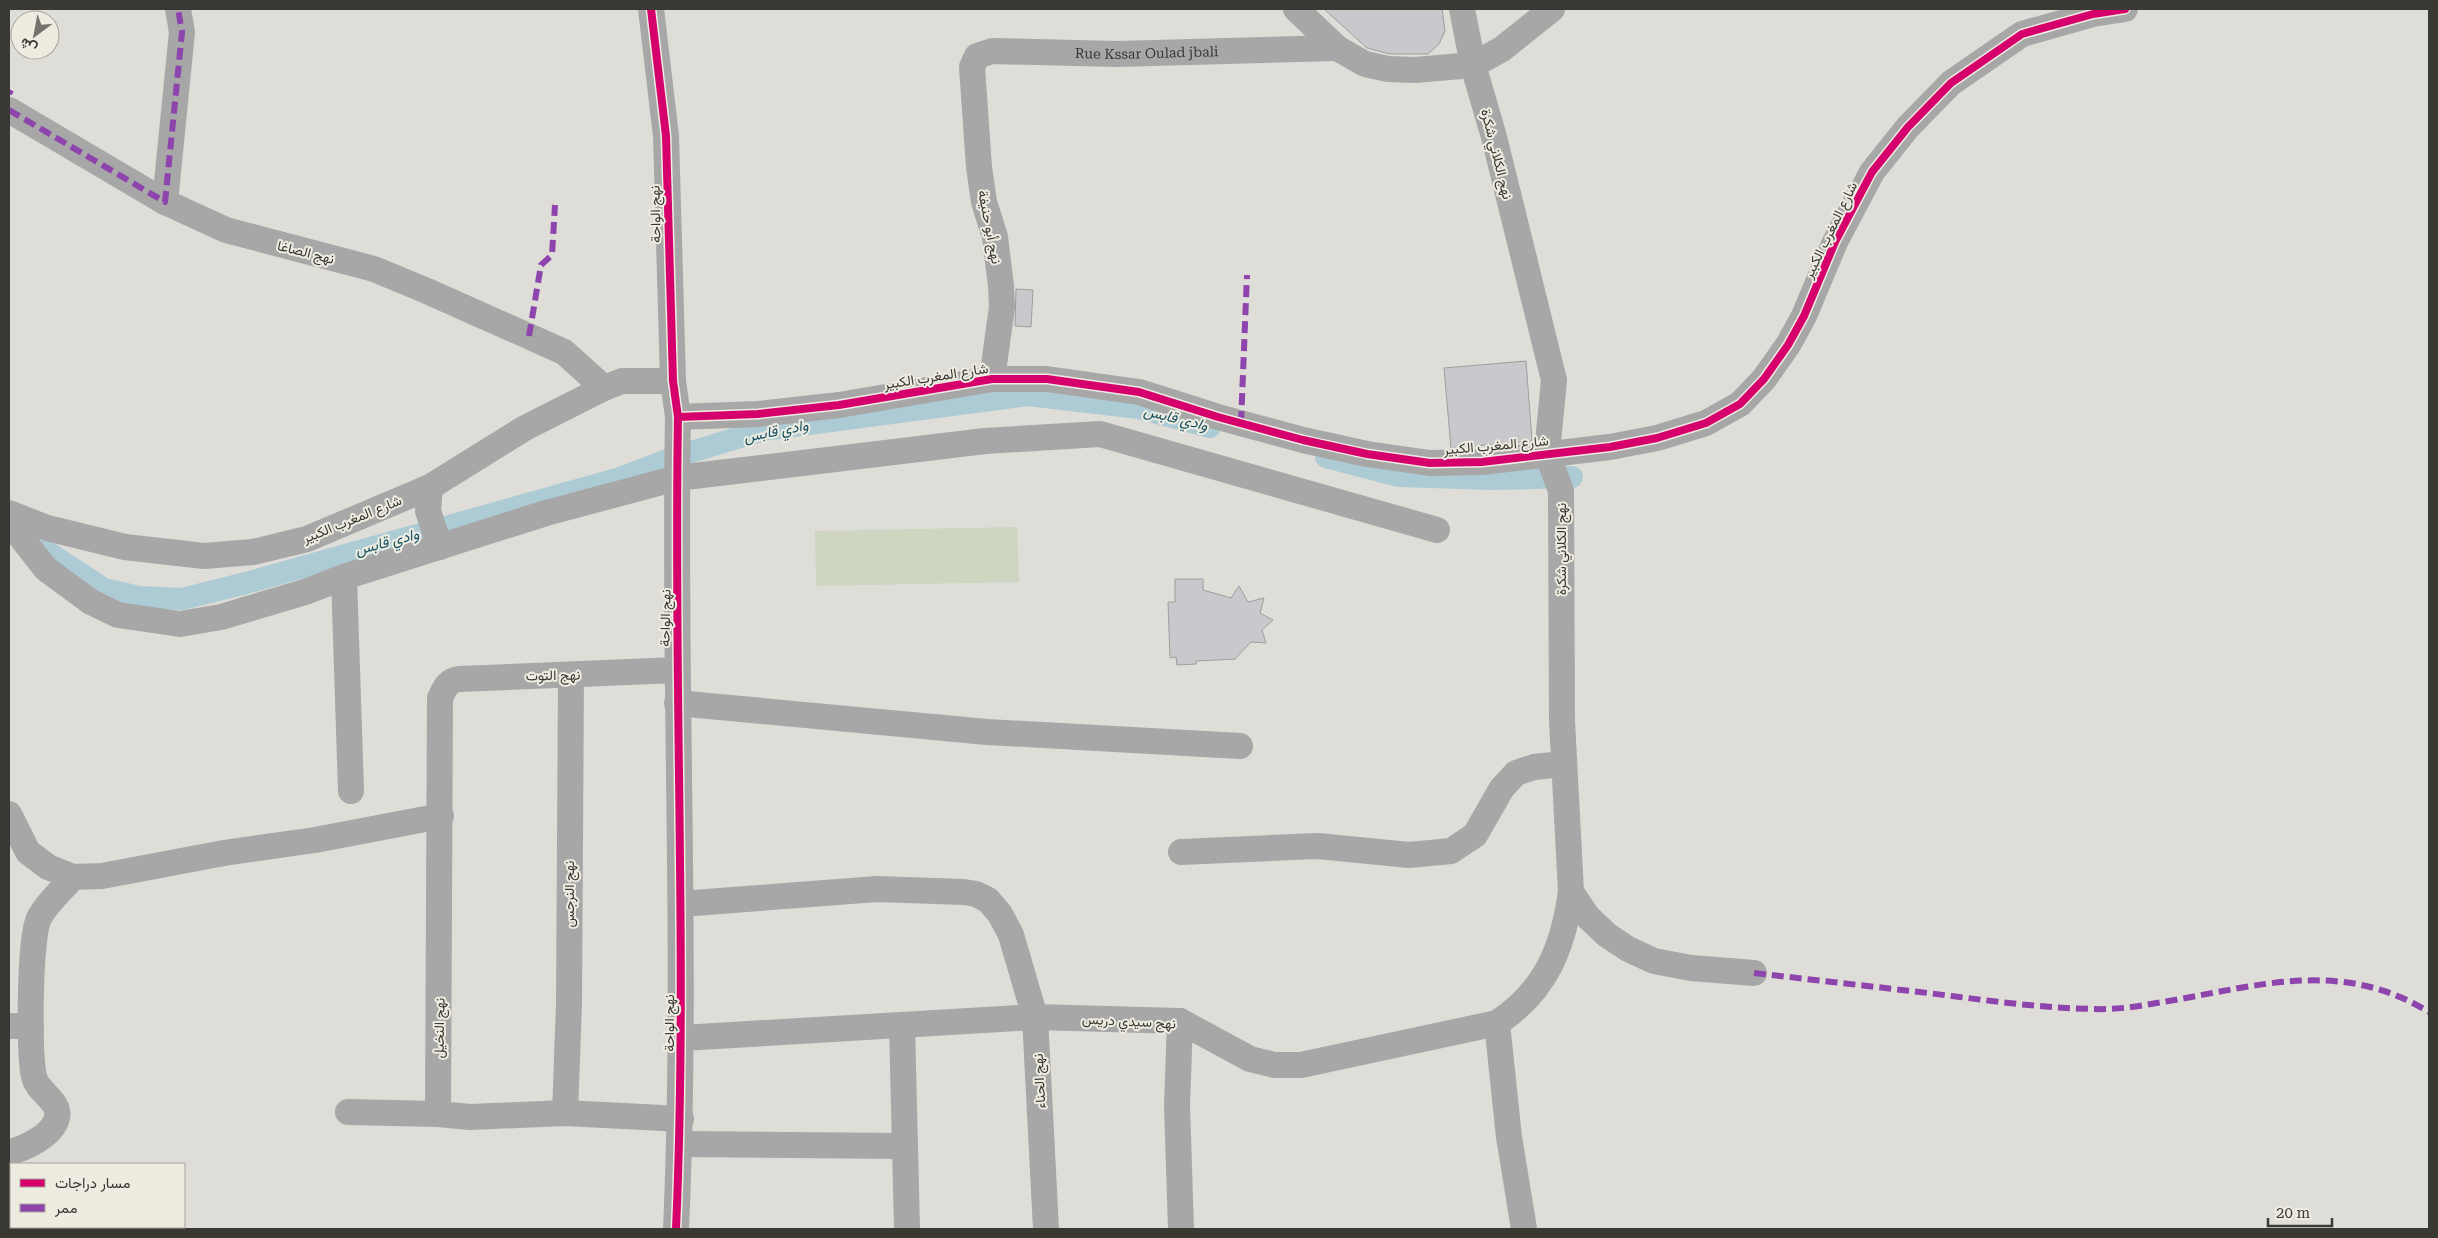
<svg xmlns="http://www.w3.org/2000/svg" width="2438" height="1238" font-family="'Roboto Serif',Vazirmatn,serif">
<style>
.green{fill:#ced5c1}
.lines{fill:none;stroke-linecap:round;stroke-linejoin:round}
.canal{stroke:#accbd5;stroke-width:22}
.building{fill:#c9c8cc;stroke:#9e9e9d}
.minor{stroke:#a8a7a7;stroke-width:26}
.quiet{stroke:#8e44ad;stroke-width:6;stroke-dasharray:12 6;stroke-linecap:butt}
.cycleway-casing{stroke:#eeece1;stroke-width:11}
.cycleway{stroke:#d6006c;stroke-width:8}
.labels{text-anchor:middle;dominant-baseline:central;stroke-width:4;stroke-linejoin:round;paint-order:stroke}
.street-label{font-size:14px;fill:#393833;stroke:#eeece1}
.water-label{font-size:15px;font-style:italic;fill:#175264;stroke:#eeece1}
</style>
<rect width="100%" height="100%" fill="#deddd7"/>
<path class="green" d="M1017 527 1019 582 816 586 815 531Z"/>
<g class="lines">
<g class="canal">
<path d="M1326 457 1399 476 1493 479 1572 477"/>
<path d="M28 539 104 589 139 597 182 599 246 583 620 478 678 456 763 430 1028 395 1139 408 1210 427"/>
</g>
</g>
<g class="building">
<path d="M1324 9H1442L1445 31 1439 44 1428 54H1390L1367 48Z"/>
<path d="M1016 289 1033 290 1031 327 1015 326Z"/>
<path d="M1526 361 1532 441 1451 448 1444 368Z"/>
<path d="M1175 579H1203V590L1231 598 1239 586 1248 602 1264 598 1260 613 1273 620 1262 630 1266 643 1251 642 1235 659 1196 661V664L1177 665 1176 657 1170 658 1168 602H1175Z"/>
</g>
<g class="lines">
<g class="minor">
<path d="M651 9 666 136 673 381 678 417C673 688 688 959 676 1229"/>
<path d="M1296 9 1337 48 1365 64 1388 69 1415 70 1473 65 1502 49 1552 9"/>
<path d="M1462 9 1473 65 1494 137 1554 380 1547 453 1561 491 1562 721 1571 892 1588 917 1607 935 1628 949 1654 961 1691 968 1754 973"/>
<path d="M9 110 165 202 226 230 374 269 427 291 564 352 604 388"/>
<path d="M165 202 182 32 178 9"/>
<path id="s1" d="M992 379 1002 307 1001 286 995 237 984 202 979 167 972 67 977 56 992 51 1117 54 1337 48"/>
<path d="M678 417 758 414 839 405 992 379H1047L1139 392 1218 417 1303 440 1367 454 1430 463 1482 462 1610 447 1657 438 1706 423 1740 404 1764 379 1788 345 1804 316 1835 242 1872 172 1908 127 1951 83 2022 34 2093 14 2125 9"/>
<path d="M430 487 428 511 440 547"/>
<path d="M9 513 47 528 125 547 204 556 253 552 307 539 430 487 525 428 604 388 622 381H673"/>
<path d="M9 522 46 569 91 602 118 615 180 624 221 617 305 592 344 577 546 513 677 478 985 441 1100 434 1437 530"/>
<path d="M344 577 351 791"/>
<path d="M677 670 459 679C447 681 445 688 440 698L438 1114 470 1117 565 1113 681 1119"/>
<path d="M677 703 987 732 1240 746"/>
<path d="M9 814 28 852 48 867 73 877 102 876 224 853 315 840 441 816"/>
<path d="M1181 852 1318 846 1409 855 1451 851 1475 835 1502 788 1516 773 1534 767 1563 764"/>
<path d="M681 904 877 889 964 892 976 894 988 900 1000 914 1011 935 1035 1017 1046 1229"/>
<path d="M1180 1021 1177 1105 1181 1229"/>
<path d="M1497 1023 1509 1137 1524 1229"/>
<path d="M902 1025 907 1229"/>
<path d="M9 1026H31"/>
<path d="M682 1038 1035 1017 1180 1021 1250 1059 1274 1065H1301L1497 1023C1546 991 1563 948 1571 892"/>
<path d="M348 1112 438 1114"/>
<path d="M565 1113 569 1004 571 675"/>
<path d="M680 1144 905 1146"/>
<path d="M9 1152C24 1149 52 1136 57 1118 61 1101 38 1093 34 1077 29 1052 29 939 39 918 47 903 62 890 73 877"/>
</g>
<g class="quiet">
<path d="M9 94 11 90"/>
<path d="M9 110 165 202 182 32 178 9"/>
<path d="M529 336 541 265 552 255 555 205"/>
<path d="M1241 423 1247 275"/>
<path d="M1754 973C1806 979 1859 985 1911 991 1972 998 2032 1008 2095 1009 2120 1010 2145 1005 2169 1001 2262 985 2342 959 2429 1012"/>
</g>
<g class="cycleway-casing">
<g id="cycleway">
<path d="M651 9 666 136 673 381 678 417C673 688 688 959 676 1229"/>
<path d="M678 417 758 414 839 405 992 379H1047L1139 392 1218 417 1303 440 1367 454 1430 463 1482 462 1610 447 1657 438 1706 423 1740 404 1764 379 1788 345 1804 316 1835 242 1872 172 1908 127 1951 83 2022 34 2093 14 2125 9"/>
</g>
</g>
<use href="#cycleway" class="cycleway"/>
</g>
<g class="labels">
<g class="street-label">
<text stroke="none"><textPath href="#s1" startOffset="498">Rue Kssar Oulad jbali</textPath></text>
<text transform="translate(1497 154) rotate(76)">نهج الكلاني شكرة</text>
<text transform="translate(655 214) rotate(-91)">نهج الواحة</text>
<text transform="translate(990 227) rotate(79)">نهج أبو حنيفة</text>
<text transform="translate(1830 230) rotate(-64)">شارع المغرب الكبير</text>
<text transform="translate(306 252) rotate(14)">نهج الصاغا</text>
<text transform="translate(936 376) rotate(-9)">شارع المغرب الكبير</text>
<text transform="translate(1496 445) rotate(-5)">شارع المغرب الكبير</text>
<text transform="translate(352 519) rotate(-22)">شارع المغرب الكبير</text>
<text transform="translate(1561 549) rotate(-90)">نهج الكلاني شكرة</text>
<text transform="translate(665 618) rotate(-89)">نهج الواحة</text>
<text transform="translate(553 675) rotate(-1)">نهج التوت</text>
<text transform="translate(569 894) rotate(-90)">نهج النرجس</text>
<text transform="translate(1129 1021) rotate(3)">نهج سيدي دريس</text>
<text transform="translate(669 1023) rotate(-90)">نهج الواحة</text>
<text transform="translate(439 1028) rotate(-89)">نهج النخيل</text>
<text transform="translate(1039 1081) rotate(-93)">نهج الحناء</text>
</g>
<g class="water-label">
<text transform="translate(1176 418) rotate(14)">وادي قابس</text>
<text transform="translate(776 431) rotate(-11)">وادي قابس</text>
<text transform="translate(387 542) rotate(-15)">وادي قابس</text>
</g>
</g>
<rect width="2438" height="1238" fill="none" stroke="#393833" stroke-width="20"/>
<rect x="10" y="1163" width="175" height="65" fill="#eeece1" stroke="#a6a49b"/>
<rect x="20" y="1179" width="25" height="8" fill="#d6006c" stroke="#a6a49b"/>
<text x="55" y="1188" font-size="15" fill="#393833">مسار دراجات</text>
<rect x="20" y="1204" width="25" height="8" fill="#8e44ad" stroke="#a6a49b"/>
<text x="55" y="1213" font-size="15" fill="#393833">ممر</text>
<g transform="translate(35 35) rotate(212)"><circle r="24" fill="#eeece1" stroke="#a6a49b"/>
<path d="M0-4L9 19L0 12L-9 19Z" fill="#73726c"/>
<text y="-8" font-size="14" font-weight="bold" text-anchor="middle" fill="#393833">ش</text>
</g>
<path d="M2268 1218v8h64v-8" fill="none" stroke="#393833" stroke-width="2.5"/>
<text x="2276" y="1218" font-size="15" fill="#393833" stroke="#eeece1" stroke-width="4" paint-order="stroke">20 m</text>
</svg>
